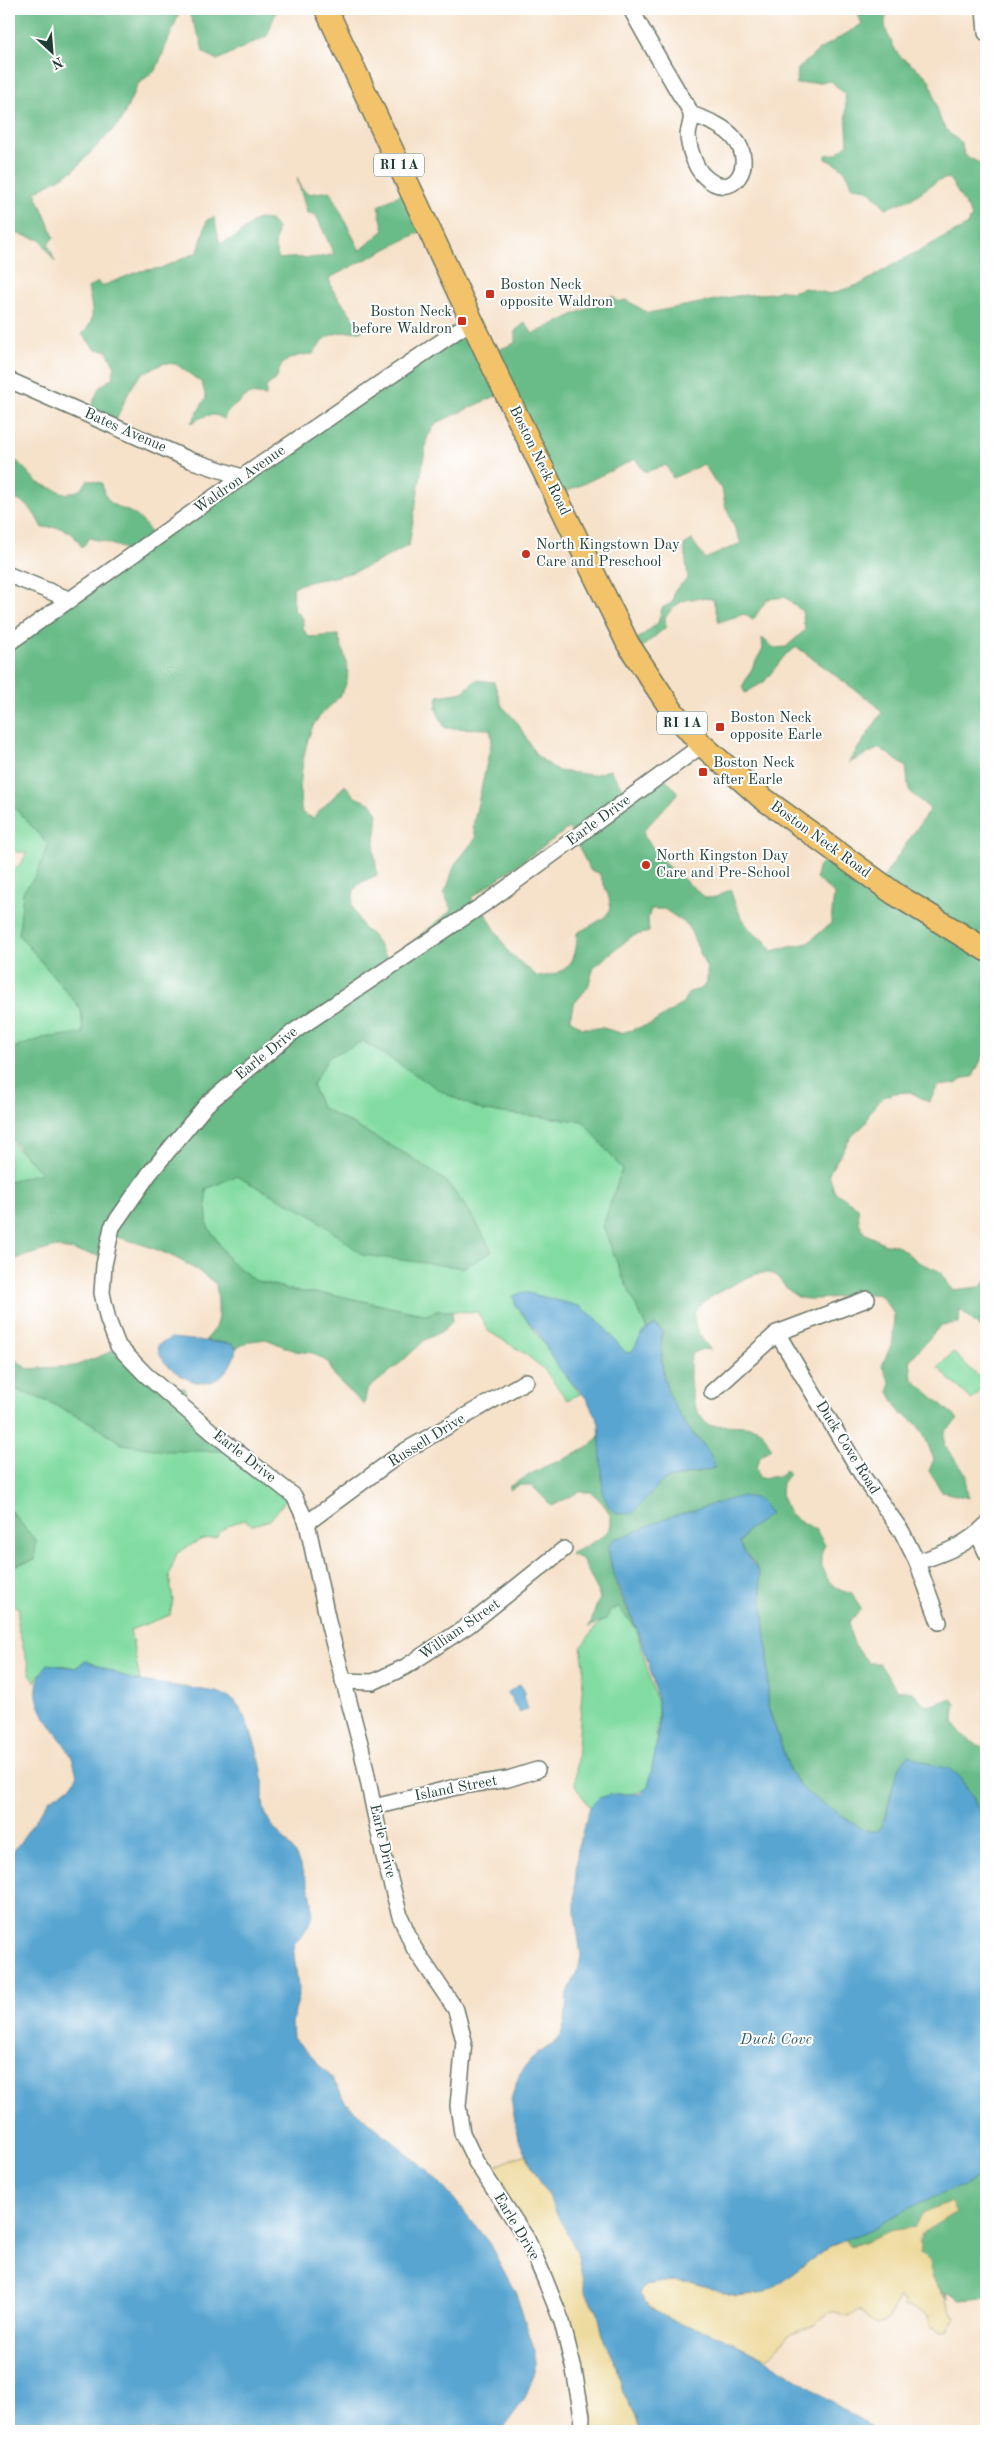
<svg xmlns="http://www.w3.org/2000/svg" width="995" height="2440" font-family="'Old Standard TT',serif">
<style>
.green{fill:#82dca2;stroke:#508c6b}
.forest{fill:#69bc88;stroke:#447c5e;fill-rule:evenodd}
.sand{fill:#eeda9e;stroke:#868c69}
.water{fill:#58a5d1;stroke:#3c7182}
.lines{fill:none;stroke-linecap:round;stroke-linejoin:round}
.minor-casing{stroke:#6a7668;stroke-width:18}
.primary-casing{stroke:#6a7668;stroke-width:25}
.minor{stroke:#fff;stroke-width:15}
.primary{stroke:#f2c36a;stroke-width:22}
.poi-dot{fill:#c8321e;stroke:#fff;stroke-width:2}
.labels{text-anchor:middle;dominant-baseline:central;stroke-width:4;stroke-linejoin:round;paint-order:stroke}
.shield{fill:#fff;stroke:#627771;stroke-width:1}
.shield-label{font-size:14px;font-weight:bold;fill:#1f3d34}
.poi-label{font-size:15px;fill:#1f3d34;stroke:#fff;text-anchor:start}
.street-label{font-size:15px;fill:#1f3d34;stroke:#fff}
.water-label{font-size:16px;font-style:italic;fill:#33616b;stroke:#fff}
</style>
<rect width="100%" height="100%" fill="#fff"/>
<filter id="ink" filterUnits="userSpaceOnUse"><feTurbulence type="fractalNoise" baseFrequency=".02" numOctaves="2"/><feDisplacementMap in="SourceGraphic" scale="10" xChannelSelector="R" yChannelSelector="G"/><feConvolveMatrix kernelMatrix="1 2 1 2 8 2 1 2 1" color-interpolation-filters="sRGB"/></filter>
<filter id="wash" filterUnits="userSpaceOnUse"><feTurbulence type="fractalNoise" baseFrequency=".0096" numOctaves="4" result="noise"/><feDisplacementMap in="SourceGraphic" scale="20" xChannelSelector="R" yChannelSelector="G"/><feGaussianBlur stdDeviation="1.12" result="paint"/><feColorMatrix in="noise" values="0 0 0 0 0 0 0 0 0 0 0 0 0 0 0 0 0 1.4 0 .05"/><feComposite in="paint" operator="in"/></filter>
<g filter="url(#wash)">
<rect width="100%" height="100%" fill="#f6e1c9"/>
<g class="green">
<path d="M9 805 14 807 48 844 37 874 23 892 19 935 81 1009 83 1033 43 1038 9 1050V874L22 862 27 853 9 851Z"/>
<path d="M363 1041 446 1094 484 1111 583 1121 622 1169 603 1226 623 1278 647 1329 631 1353 625 1352 596 1318 579 1306 524 1292 516 1306C539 1334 557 1366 580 1394L567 1400 544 1369 524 1353 488 1331 478 1312 437 1311 427 1315 340 1296 295 1291 254 1280 229 1260 207 1225 206 1189 236 1176 311 1215 363 1255 492 1252 474 1218 446 1181 406 1154 321 1107 312 1085 329 1057Z"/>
<path d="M9 1137 10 1141 42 1173 9 1181Z"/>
<path d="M953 1352 986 1384 972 1400 938 1368Z"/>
<path d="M9 1387 49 1402 91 1423 122 1444 233 1451 289 1496 270 1520 252 1525 245 1520C234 1522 221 1528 216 1537L200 1540 177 1553 169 1576 173 1600 170 1615 130 1630 140 1680C122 1681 102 1669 86 1661L75 1668 63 1665 40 1674 35 1682 31 1676 17 1624 19 1609 9 1602V1569L14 1565 35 1560 36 1541 9 1509Z"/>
<path d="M618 1607 636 1628 658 1708 656 1749 648 1787C630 1801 612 1786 590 1807L575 1786 584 1666 581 1647 598 1624 606 1619 609 1611Z"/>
</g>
<g class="forest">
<path d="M9 9H181L156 70 138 84 121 121 74 170 35 192 54 237 48 244 55 262 41 240 14 233 9 234Z"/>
<path d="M187 9H277L267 36 217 60 203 52 201 41Z"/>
<path d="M856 9H887L889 12C883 21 884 27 889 37 892 42 894 49 898 54 905 62 927 73 930 82 939 106 935 127 960 141L965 155 979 163H986V1049L973 1077 964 1078 956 1084 938 1086 929 1102 910 1092 894 1093 884 1097 870 1111 866 1123 852 1136 829 1173 834 1191 858 1208 859 1222 864 1233 885 1244 897 1245 918 1262 939 1271 952 1290 980 1287 986 1281V1333L960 1309 959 1323 941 1325 910 1360 912 1379 958 1419 945 1432 944 1445 967 1475 966 1488 969 1498 942 1492 929 1471 934 1459C926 1441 921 1420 901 1414L889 1392 890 1382 882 1366 893 1341 894 1314 880 1295C858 1291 812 1304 798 1297 789 1292 782 1283 776 1275 770 1273 763 1272 757 1274 744 1278 699 1300 695 1312 691 1326 703 1341 711 1350L702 1349 691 1354C689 1381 688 1405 708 1425 719 1426 754 1424 760 1430 765 1434 768 1443 771 1448L760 1457 756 1467 759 1478 781 1476 785 1469 789 1474 782 1483 781 1494 789 1514 816 1530 825 1545C813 1564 829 1592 852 1593L861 1609 849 1622C849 1639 858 1651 869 1663H879L897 1690 913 1692 924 1704 933 1705 951 1698 956 1704C955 1709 954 1715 954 1720 956 1733 975 1746 986 1747V1825L973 1798 958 1775 948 1768 935 1766 909 1755C888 1776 893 1807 878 1831H865L809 1794 799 1785 790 1771 768 1707V1654L759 1574 754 1562 744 1553 739 1543 747 1531 769 1514 676 1516C654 1521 636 1534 614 1539 600 1562 626 1605 636 1628L618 1607 610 1611 606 1619 589 1627C594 1618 593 1609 600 1599L598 1591 582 1559 570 1554C603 1537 632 1528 591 1492H579L552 1506 531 1485H519L509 1490 510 1486C521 1480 532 1473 544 1467 562 1459 590 1452 600 1434L603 1495 659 1484 665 1480 715 1468C713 1451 695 1437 685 1423 663 1393 660 1367 662 1331L655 1325 647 1329 623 1278 603 1226 622 1169 583 1121 484 1111 446 1094 363 1041 329 1057 312 1085 321 1107 406 1154 446 1181 474 1218 492 1252 463 1268 363 1255 311 1215 236 1176 206 1189 207 1225 229 1260 254 1280 295 1291 340 1296 426 1315 437 1311H452V1322L444 1330 425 1340 398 1365 367 1390 364 1405 335 1377 329 1363 313 1353 295 1351 266 1339 251 1341 236 1348 233 1344 205 1340C223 1326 218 1304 216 1284 182 1257 154 1247 113 1236L106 1257 55 1247 9 1261V1181L41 1173 9 1137V1050L43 1038 83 1033 81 1009 19 935 23 892 37 874 48 844 14 807 9 805V644L136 553 102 541 89 538 82 548C73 530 62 525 42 528 32 509 30 504 9 497V460L18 462 38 483 67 494 80 490 88 480 102 483C106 512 124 504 140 519 146 524 150 533 155 539L466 326 491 353 515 343V331L525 323 533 334 613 296 618 302 626 300 648 313 736 296 772 293 782 290 791 292 805 288 830 294 861 284 901 260 966 226 972 216 949 178 937 181 911 199 886 208 867 189 852 187C849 171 840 165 826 159V155L836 154 848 144 845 94 831 81 796 84 798 69 819 50 862 24ZM505 392 562 494 635 459 645 472 666 465 673 478 704 464 716 483 722 488 725 505 741 543 705 559 692 540 684 545 688 578 674 591 673 602 662 608 658 623 635 641 641 648 666 627 665 618C678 598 691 597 713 599L719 622 744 614 753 620 767 599 785 597 802 611 805 630 786 647 774 648 762 638 763 648 742 687 745 693 764 682 786 654 797 647 877 706 882 713 848 763 880 748 906 767 909 791 930 809 881 881 832 851 818 868 816 878 834 894 831 923 808 943 771 951C765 937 763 941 752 932 745 925 731 899 731 889L716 897 706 898 667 866 644 836V830L678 793 656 768 623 789 610 770 593 775 558 771 536 755 517 722 502 706 494 682 476 680 463 692 438 696 436 709 445 728 490 729 492 739 473 826 476 838 455 864 447 888 443 892 452 910 391 959H388L372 935 363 928 352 906 354 890 360 883 377 875 374 850 378 814 372 804 355 797 345 785 313 818 302 813C297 791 303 747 313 726 322 709 343 701 347 680 350 666 342 649 338 635L309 637 303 629V618L294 610 293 587C310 580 321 580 338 576 363 571 387 557 409 545L427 438 436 423ZM569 828 590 870 599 873C617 914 616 912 577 933 577 963 568 974 538 977L509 953 487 916 471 898ZM651 909H664L688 925 707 969V982L701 989 689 992 682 1004 651 1024 621 1033 603 1028H581L570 1019 573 1005 588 987 594 967 632 936 649 932 648 919Z"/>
<path d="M297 178 301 188 308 194 330 191 360 251 384 230 378 206 411 189 428 228 329 278 332 289 363 331C336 333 328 330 313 354 297 355 279 358 277 378L266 387V396L249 394 227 412 224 419C211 411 204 416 191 423L206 398 202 383 176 364 163 363C157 368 146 370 142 374 128 388 122 408 114 425L90 410 99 388 112 378 115 366 106 350 95 349 82 334C98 320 91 306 88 288L98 282 102 286 140 271 161 268 198 252 207 220 214 217 220 244 234 238 257 219 270 220 277 228 275 248 279 259C298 256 317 260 334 254L316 215 307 213Z"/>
<path d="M118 1349 172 1389 185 1388 188 1411 234 1451H165L122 1444 91 1423 49 1402 9 1387V1353L27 1369 75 1366Z"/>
<path d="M9 1509 36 1541 35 1560 14 1565 9 1569Z"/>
<path d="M986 2173V2298L960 2300 946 2292 947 2299 932 2276 930 2262 920 2254C917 2227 936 2225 956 2212L923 2213 914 2227 890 2231 850 2247 845 2239 919 2203 969 2183Z"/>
</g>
<g class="sand">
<path d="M525 2154 560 2216 577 2252 591 2303 598 2313 604 2340 617 2366 623 2392 636 2417 640 2431H582L561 2317 486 2170Z"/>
<path d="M950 2202 956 2212 922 2233 918 2240 921 2245 920 2254 930 2262 932 2276 956 2318 948 2329 941 2331 930 2326 928 2315 909 2306H903L905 2302 898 2298C889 2313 897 2320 876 2325L859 2311C844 2321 843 2312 830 2311L815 2325 791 2334 769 2356 765 2358C744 2347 722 2338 700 2330 675 2321 655 2317 639 2293L645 2285 669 2281 694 2283 736 2296 765 2292 817 2253 845 2239 851 2247 890 2231 914 2227 923 2213Z"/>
</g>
<g class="water">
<path d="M524 1292 579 1306 596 1318 625 1352 631 1353 644 1331 655 1325 662 1331C660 1369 662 1388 684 1422 693 1437 713 1450 715 1468L664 1480 633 1513 618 1514 610 1508 603 1495 599 1423 586 1398 559 1368 538 1333 516 1306 513 1296Z"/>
<path d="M171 1338 233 1344 236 1348C234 1364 222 1381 205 1383 188 1384 156 1363 158 1345Z"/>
<path d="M741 1496C756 1497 764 1500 770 1514L747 1531 739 1543C745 1554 754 1562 759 1574L768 1654V1707L790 1771 799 1785 809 1794 865 1831H878C894 1808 888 1776 909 1755L935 1766 948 1768 958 1775 973 1798 986 1825V2173L969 2183 919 2203 869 2230 830 2246 776 2286 765 2292 736 2296 694 2283 669 2281 645 2285 639 2293C654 2316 674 2321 699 2329 765 2351 818 2395 877 2431H640L636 2417 623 2392 617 2366 604 2340 598 2313 585 2291 577 2252 518 2139 511 2099 520 2073 538 2052 552 2045 560 2036 565 2023 567 1995 578 1970 581 1956 575 1914V1885L578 1846 590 1807 599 1798 613 1794H640L648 1787C653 1762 661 1733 658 1708 655 1681 645 1651 636 1627 625 1600 611 1576 608 1547L614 1539 626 1536 663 1519Z"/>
<path d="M86 1661 134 1680 217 1692C225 1695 231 1697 236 1703 246 1715 260 1755 262 1771 265 1784 261 1800 265 1812 269 1826 282 1835 290 1846 296 1854 299 1864 303 1873 316 1903 318 1921 293 1945L299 1996 292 2023 293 2037 333 2079 346 2103 427 2170 454 2199 489 2243 516 2294 534 2348V2375L524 2400 501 2431H9V1858L50 1799 72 1785 77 1776C75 1767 73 1758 68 1750 51 1723 20 1697 48 1664L75 1668Z"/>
<path d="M520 1684 525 1692 523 1697 528 1708 520 1713 507 1693Z"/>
</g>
</g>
<g filter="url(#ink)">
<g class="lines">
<g class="minor-casing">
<g id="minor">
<path d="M631 9C645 36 661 62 676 88 680 96 690 107 691 115 692 121 689 128 688 134 688 146 695 168 704 176 733 204 757 164 734 138 723 125 706 120 691 114"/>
<path d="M984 9 986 33"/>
<path d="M9 380 190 460 242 477"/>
<path d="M9 575 71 600"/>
<path d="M9 643 242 477 473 320"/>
<path d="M777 1333 864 1478 902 1532 917 1562 939 1622"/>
<path d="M712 1392 777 1333 867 1299"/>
<path d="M307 1523 403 1452 526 1381"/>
<path d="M978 1534 986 1552"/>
<path d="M917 1562C943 1554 967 1545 986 1525"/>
<path d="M343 1681 373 1682 405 1667 469 1625 564 1549"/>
<path d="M374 1807 456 1787 508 1779 537 1770"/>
<path d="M581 2431 582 2416 574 2370 562 2322 544 2277 527 2239 476 2162 462 2133 458 2106 464 2041 456 2010 414 1948 400 1916 384 1857 361 1747 329 1626 307 1523 294 1496 212 1432 145 1374 118 1346 108 1320 102 1293 104 1265 112 1227 149 1174 207 1104 293 1032 493 898 702 745"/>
</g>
</g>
<g class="primary-casing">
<path id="primary" d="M326 9 499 379 628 644 673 712 702 745 761 797 895 894 986 950"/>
</g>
<use href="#minor" class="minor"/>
<use href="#primary" class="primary"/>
</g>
</g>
<g class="poi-dot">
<rect x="485" y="289" width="10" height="10" rx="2.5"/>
<rect x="457" y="316" width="10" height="10" rx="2.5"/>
<circle cx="526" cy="554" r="5"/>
<rect x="715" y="722" width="10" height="10" rx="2.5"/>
<rect x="698" y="767" width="10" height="10" rx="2.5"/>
<circle cx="646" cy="865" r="5"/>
</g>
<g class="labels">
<g class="shield">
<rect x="374" y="153.5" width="50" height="23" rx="4"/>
<rect x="657" y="711.5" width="50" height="23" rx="4"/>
</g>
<g class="shield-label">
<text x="399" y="165">RI 1A</text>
<text x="682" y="723">RI 1A</text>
</g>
<g class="poi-label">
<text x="500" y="285">Boston Neck<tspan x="500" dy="17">opposite Waldron</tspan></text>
<text x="452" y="312" text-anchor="end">Boston Neck<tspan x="452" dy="17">before Waldron</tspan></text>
<text x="536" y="545">North Kingstown Day<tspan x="536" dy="17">Care and Preschool</tspan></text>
<text x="730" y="718">Boston Neck<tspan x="730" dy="17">opposite Earle</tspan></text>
<text x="713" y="763">Boston Neck<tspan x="713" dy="17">after Earle</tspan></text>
<text x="656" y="856">North Kingston Day<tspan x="656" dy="17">Care and Pre-School</tspan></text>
</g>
<g class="street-label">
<text transform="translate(125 431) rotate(24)">Bates Avenue</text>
<text transform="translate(539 461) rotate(64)">Boston Neck Road</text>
<text transform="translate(240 480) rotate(-35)">Waldron Avenue</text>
<text transform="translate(599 821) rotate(-36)">Earle Drive</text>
<text transform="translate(820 840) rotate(36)">Boston Neck Road</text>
<text transform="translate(267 1054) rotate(-39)">Earle Drive</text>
<text transform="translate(427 1441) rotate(-32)">Russell Drive</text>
<text transform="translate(847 1448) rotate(58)">Duck Cove Road</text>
<text transform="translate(244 1457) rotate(38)">Earle Drive</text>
<text transform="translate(460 1630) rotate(-35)">William Street</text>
<text transform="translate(456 1789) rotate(-11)">Island Street</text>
<text transform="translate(382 1841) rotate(77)">Earle Drive</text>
<text transform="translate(516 2227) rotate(59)">Earle Drive</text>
</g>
<g class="water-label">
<text x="776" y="2040">Duck Cove</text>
</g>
</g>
<rect width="995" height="2440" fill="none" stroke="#fff" stroke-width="30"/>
<g transform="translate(52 52) rotate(154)" stroke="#ffffff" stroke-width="4" paint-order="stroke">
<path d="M0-4L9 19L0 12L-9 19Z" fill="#1f3d34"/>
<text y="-8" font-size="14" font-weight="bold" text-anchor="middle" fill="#1f3d34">N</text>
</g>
</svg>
